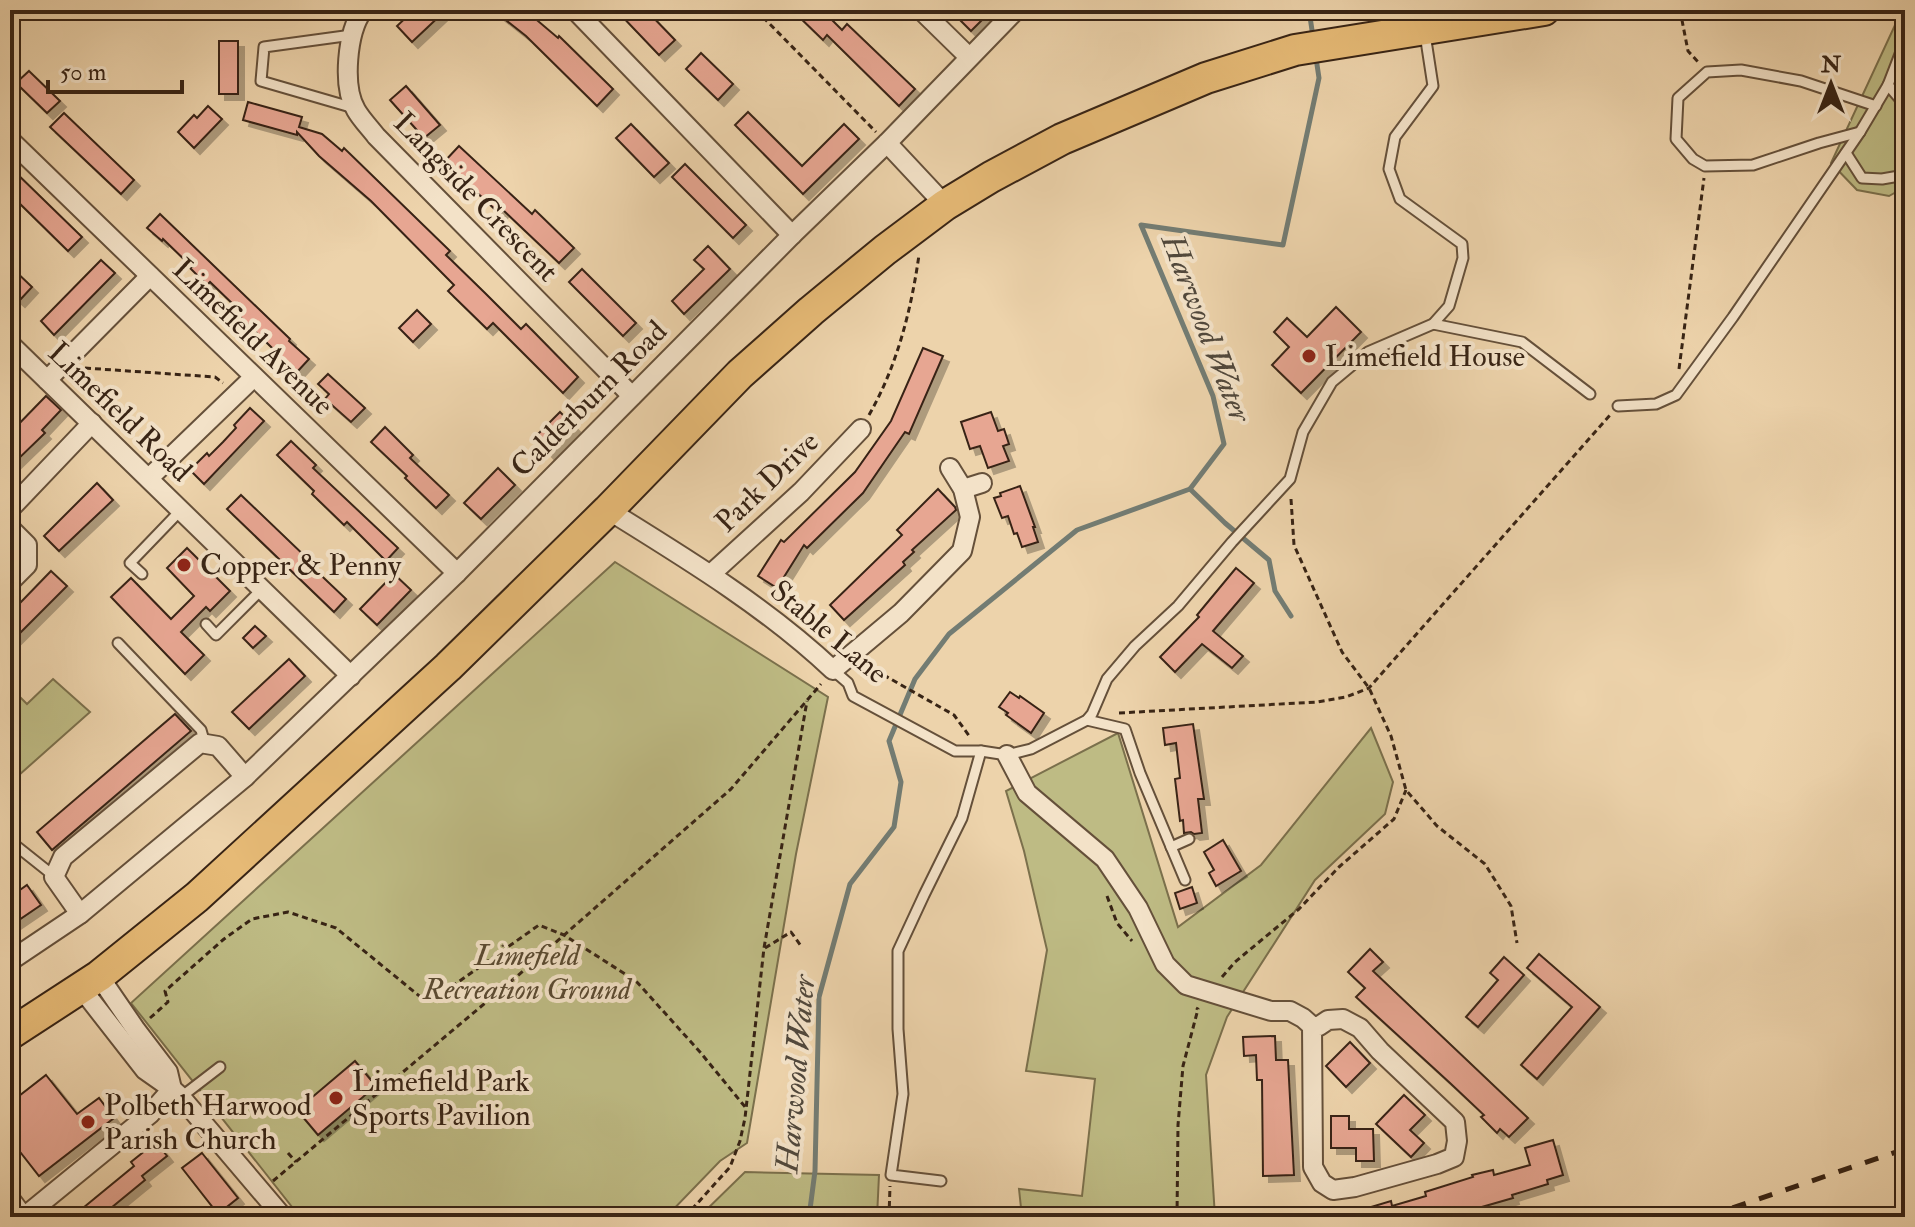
<svg xmlns="http://www.w3.org/2000/svg" width="1915" height="1227" font-family="'IM FELL Double Pica',serif">
<style>
.green{fill:#bebb84;stroke:#7b704c;stroke-width:2}
.lines{fill:none;stroke-linecap:round;stroke-linejoin:round}
.stream{stroke:#737c73;stroke-width:5}
.building{fill:#e7a692;stroke:#382415;stroke-width:2;filter:url(#shadow)}
.lane-casing{stroke:#65503a;stroke-width:13}
.street-casing{stroke:#65503a;stroke-width:22}
.primary-casing{stroke:#382415;stroke-width:34}
.path{stroke:#382415;stroke-width:3;stroke-dasharray:6 4;stroke-linecap:butt}
.lane{stroke:#f3e2c8;stroke-width:9}
.street{stroke:#f3e2c8;stroke-width:18}
.primary{stroke:#e6ba76;stroke-width:30}
.rail{stroke:#382415;stroke-width:5;stroke-dasharray:14 14;stroke-linecap:butt}
.poi-dot{fill:#8f2418;stroke:#f3e2c8;stroke-width:3}
.labels{text-anchor:middle;dominant-baseline:central;stroke-width:8;stroke-linejoin:round;paint-order:stroke}
.street-label{font-size:30px;fill:#382415;stroke:#f3e2c8}
.poi-label{font-size:30px;fill:#382415;stroke:#f3e2c8;text-anchor:start}
.park-label{font-size:30px;font-style:italic;fill:#5a4a31;stroke:#f3e2c8}
.water-label{font-size:32px;font-style:italic;fill:#51483c;stroke:#f3e2c8}
</style>
<defs>
<filter id="shadow"><feDropShadow dx="6" dy="6" stdDeviation="0" flood-color="#0004"/></filter>
</defs>
<rect width="100%" height="100%" fill="#edd3ab"/>
<filter id="stains"><feTurbulence type="fractalNoise" baseFrequency=".0025" numOctaves="4"/><feColorMatrix values="0 0 0 0 .2 0 0 0 0 .09 0 0 0 0 .02 0 0 0 .5 -.17"/></filter>
<radialGradient id="worn" r=".72"><stop offset=".6" stop-color="#630" stop-opacity="0"/><stop offset="1" stop-color="#630" stop-opacity=".3"/></radialGradient>
<g class="green">
<path d="M1902 10H1905V187L1889 196 1857 190 1831 163Z"/>
<path d="M615 562 828 697 796 854 747 1143 720 1161 666 1217H300L131 1003Z"/>
<path d="M53 679 90 712 10 783V698L16 693 27 704Z"/>
<path d="M1371 728 1393 782 1385 814 1315 880 1227 1017 1206 1075 1215 1217H1022L1019 1189 1082 1196 1095 1079 1026 1071 1047 950 1024 851 1006 791 1118 733 1178 927 1261 865Z"/>
<path d="M745 1172 879 1175 877 1217H699Z"/>
</g>
<g class="lines">
<g class="stream">
<path d="M1309 10 1313 37"/>
<path d="M1190 489 1225 523 1269 560 1275 591 1291 616"/>
<path d="M809 1217 815 1171 819 997 850 884 894 827 901 782 889 741 915 679 949 634 1077 530 1190 489 1224 444 1213 396 1141 225 1283 245 1319 78 1316 58"/>
</g>
</g>
<g class="building">
<path d="M414 10H446L412 42 397 26Z"/>
<path d="M493 10H525L558 38 559 36 613 89 597 106 526 36Z"/>
<path d="M616 10H646L675 40 659 55Z"/>
<path d="M792 10H822L842 30 847 24 915 89 899 106 827 35 823 40Z"/>
<path d="M950 10H992L971 31Z"/>
<rect x="219" y="41" width="19" height="53"/>
<path d="M701 53 733 84 718 100 686 69Z"/>
<path d="M29 71 60 101 47 113 16 83Z"/>
<path d="M406 86 440 125 424 138 390 100Z"/>
<path d="M248 102 302 117 299 127 322 134 342 151 344 148 450 251 446 255 485 293 521 329 526 324 578 377 563 393 493 323 487 329 448 291 454 285 371 201 319 156 297 132V135L243 120Z"/>
<path d="M208 106 222 119 194 148 178 132 194 115 197 118Z"/>
<path d="M748 112 802 166 844 124 859 139 803 194 735 125Z"/>
<path d="M64 113 134 180 121 194 50 127Z"/>
<path d="M631 124 669 163 654 177 616 138Z"/>
<path d="M459 146 532 214 535 210 574 248 559 263 503 210 500 214 444 162Z"/>
<path d="M685 164 746 225 733 238 672 177Z"/>
<path d="M10 167 82 237 68 251 10 194Z"/>
<path d="M160 214 290 339 289 341 309 359 297 372 235 312 238 309 210 282 207 285 190 268 192 267 163 239 162 241 147 228Z"/>
<path d="M708 246 730 269 684 314 672 301 704 269 694 260Z"/>
<path d="M101 260 115 273 54 335 41 321Z"/>
<path d="M10 266 32 287 19 301 10 293Z"/>
<path d="M582 269 636 323 623 336 569 282Z"/>
<path d="M1336 307 1361 332 1301 393 1272 365 1289 347 1274 332 1287 318 1307 337Z"/>
<path d="M417 310 431 324 413 342 399 328Z"/>
<path d="M923 348 943 356 909 434 905 432 863 493 807 548 804 545 777 588 758 576 781 540 784 542 855 472 891 421Z"/>
<path d="M328 374 365 408 351 422 325 399 329 394 318 384Z"/>
<path d="M46 396 61 410 42 430 45 433 10 467V433Z"/>
<path d="M250 408 264 421 204 484 190 470 207 453 209 456 223 442 236 428 234 425Z"/>
<path d="M560 412 574 426 548 453 534 438Z"/>
<path d="M991 412 998 431 1004 429 1009 444 1003 446 1009 461 988 468 980 446 970 449 961 422Z"/>
<path d="M385 427 413 455 410 458 449 495 436 508 405 478 407 476 371 442Z"/>
<path d="M291 441 316 465 313 468 398 548 386 561 347 522 344 525 312 494 314 491 277 455Z"/>
<path d="M498 468 515 485 481 519 464 503Z"/>
<path d="M97 483 113 500 59 551 44 536Z"/>
<path d="M1020 486 1035 527H1033L1038 542 1022 547 1017 533 1014 534 1008 516 1002 518 994 498 1001 496 1000 493Z"/>
<path d="M938 489 955 507 956 510 912 550 914 552 903 562 905 565 844 620 830 605 902 535 897 530Z"/>
<path d="M241 495 310 561 308 563 346 599 334 612 227 509Z"/>
<path d="M187 548 230 591 210 611 206 607 181 632 204 655 185 674 111 597 131 578 171 619 194 596 167 568Z"/>
<path d="M1236 568 1254 583 1213 631 1243 656 1232 668 1202 644 1175 672 1160 657 1199 617 1197 615Z"/>
<path d="M51 571 67 586 10 643V610L18 601 20 603Z"/>
<path d="M394 574 411 590 377 625 360 609Z"/>
<path d="M255 626 266 636 253 648 243 638Z"/>
<path d="M289 659 305 676 249 729 232 712Z"/>
<path d="M1010 692 1019 698 1020 696 1044 713 1031 733 1006 715 1008 713 999 707Z"/>
<path d="M175 714 191 731 52 850 37 832Z"/>
<path d="M1193 724 1204 799H1198L1202 833 1194 834 1191 832 1184 833 1183 820 1180 821 1175 779 1180 778 1176 743 1165 745 1163 728Z"/>
<path d="M1223 840 1241 871 1216 886 1209 873 1214 870 1204 852Z"/>
<path d="M27 885 41 905 10 926V897Z"/>
<path d="M1192 887 1197 903 1180 909 1175 893Z"/>
<path d="M1370 949 1383 962 1373 971 1528 1118 1509 1137 1500 1129 1497 1133 1481 1117 1484 1115 1450 1083 1356 997 1365 988 1348 972Z"/>
<path d="M1539 954 1600 1007 1537 1079 1521 1065 1572 1007 1527 968Z"/>
<path d="M1504 957 1524 975 1478 1027 1466 1017 1498 980 1490 973Z"/>
<path d="M1275 1036 1276 1060H1288L1294 1175 1263 1176 1262 1080H1257L1256 1055 1244 1056 1243 1037Z"/>
<path d="M1350 1042 1370 1063 1346 1087 1326 1066Z"/>
<path d="M355 1061 376 1086 318 1135 297 1110Z"/>
<path d="M46 1075 77 1114 99 1098 114 1118 39 1176 10 1139V1103Z"/>
<path d="M1404 1095 1425 1115 1410 1130 1424 1143 1411 1157 1376 1124Z"/>
<path d="M1331 1116H1349V1129H1373L1374 1161H1356V1148H1331Z"/>
<path d="M1553 1140 1563 1175 1547 1180 1548 1184 1512 1195 1513 1198 1447 1217H1351V1213L1391 1201 1392 1206 1426 1196 1425 1192 1473 1177 1472 1175 1493 1170 1494 1175 1530 1165 1525 1148Z"/>
<path d="M156 1142 167 1156 142 1176 145 1180 100 1217H72L134 1166 131 1162Z"/>
<path d="M202 1153 238 1198 218 1214 182 1168Z"/>
</g>
<g class="lines">
<g class="lane-casing">
<g id="lane">
<path d="M352 35 264 47 261 81 354 108"/>
<path d="M1888 85 1905 105"/>
<path d="M1860 132 1819 143 1753 165 1705 166 1693 159 1676 139 1678 98 1707 72 1741 70 1801 81 1876 106"/>
<path d="M1846 153 1862 178 1882 179 1905 175"/>
<path d="M1433 324 1522 342 1590 394"/>
<path d="M1618 406 1656 404 1676 395 1733 317 1860 132 1888 85 1905 41"/>
<path d="M142 574 130 563 181 510"/>
<path d="M206 624 216 635 262 589"/>
<path d="M118 643 201 730 205 744"/>
<path d="M833 670 848 683 853 696 955 751H981L1007 755 1031 749 1087 720 1092 714 1107 679 1135 646 1178 606 1232 542 1290 479 1303 432 1332 382 1368 352 1433 324 1449 306 1463 258 1462 244 1400 199 1389 169 1395 137 1433 86 1425 34"/>
<path d="M1087 720 1125 729 1140 773 1185 880"/>
<path d="M10 841 54 876"/>
<path d="M1171 847 1189 839"/>
<path d="M181 1097 220 1067"/>
<path d="M941 1181 891 1175 903 1094 898 1029V951L924 895 962 818 981 751"/>
<path d="M10 1191 27 1214"/>
</g>
</g>
<g class="street-casing">
<g id="street">
<path d="M363 10C347 32 342 86 356 110 361 119 370 128 376 136L632 396"/>
<path d="M575 10 792 235"/>
<path d="M921 10 969 57"/>
<path d="M10 140 457 573"/>
<path d="M887 143 945 205"/>
<path d="M10 344 351 676"/>
<path d="M47 380 150 276"/>
<path d="M149 478 254 377"/>
<path d="M963 489 982 483"/>
<path d="M10 509 92 423"/>
<path d="M608 510C687 559 766 607 833 670L901 613 962 551 970 517 963 489 950 468"/>
<path d="M10 528 27 545V565L10 582"/>
<path d="M711 574 801 492 861 429"/>
<path d="M1007 755 1027 793 1105 859 1138 908 1165 964 1186 985 1271 1011H1290L1303 1018 1312 1026 1313 1167 1322 1183 1333 1190 1355 1187 1437 1164 1454 1157 1457 1141 1455 1122 1380 1051 1360 1028 1343 1019 1328 1020 1319 1026H1312"/>
<path d="M80 914 54 877 63 857 200 743 218 746 245 777"/>
<path d="M10 961 80 914 245 777 457 573 792 235 887 143 1016 10"/>
<path d="M99 976 136 1030 168 1072 172 1089"/>
<path d="M81 988 145 1070 172 1089 181 1097 283 1217"/>
<path d="M24 1217 150 1114 172 1089"/>
</g>
</g>
<g class="primary-casing">
<path id="primary" d="M10 1034 99 976 197 897 448 667 608 510 740 374 811 311 885 250 945 205 991 177 1062 139 1206 78 1295 50 1544 10"/>
</g>
<g class="path">
<path d="M756 10 876 132"/>
<path d="M1680 10 1688 51 1699 63"/>
<path d="M85 368 215 377 223 383"/>
<path d="M1679 369 1704 178"/>
<path d="M869 415C897 366 911 311 919 255"/>
<path d="M1291 499 1294 545 1342 652 1369 688 1391 736 1406 790 1437 826 1485 864 1511 906 1517 943"/>
<path d="M866 665 954 715 970 737"/>
<path d="M1119 713 1317 702 1346 697 1369 688 1610 415"/>
<path d="M1107 896 1117 923 1132 941"/>
<path d="M765 948 791 932 801 946"/>
<path d="M1222 977 1235 962 1299 909 1339 867 1394 819 1406 790"/>
<path d="M150 1018 168 1002 165 991 224 939 252 919 288 912 336 928 423 999 437 997 539 925 564 935 636 981 700 1052 746 1108"/>
<path d="M288 1153 296 1162"/>
<path d="M273 1181 515 978 731 789 821 684"/>
<path d="M685 1217 730 1167 740 1141 745 1118 764 948 807 701"/>
<path d="M889 1217 890 1186"/>
<path d="M1177 1217 1178 1125 1183 1066 1198 1009 1196 1008"/>
</g>
<use href="#lane" class="lane"/>
<use href="#street" class="street"/>
<use href="#primary" class="primary"/>
<path class="rail" d="M1706 1217 1905 1149"/>
</g>
<g class="poi-dot">
<circle cx="1309" cy="356" r="8"/>
<circle cx="184" cy="565" r="8"/>
<circle cx="336" cy="1098" r="8"/>
<circle cx="88" cy="1122" r="8"/>
</g>
<g class="labels">
<g class="street-label">
<text transform="translate(476 197) rotate(46)">Langside Crescent</text>
<text transform="translate(253 337) rotate(44)">Limefield Avenue</text>
<text transform="translate(589 399) rotate(-45)">Calderburn Road</text>
<text transform="translate(120 412) rotate(44)">Limefield Road</text>
<text transform="translate(767 482) rotate(-44)">Park Drive</text>
<text transform="translate(829 632) rotate(40)">Stable Lane</text>
</g>
<g class="poi-label">
<text x="1325" y="356">Limefield House</text>
<text x="200" y="565">Copper &amp; Penny</text>
<text x="352" y="1081">Limefield Park<tspan x="352" dy="34">Sports Pavilion</tspan></text>
<text x="104" y="1105">Polbeth Harwood<tspan x="104" dy="34">Parish Church</tspan></text>
</g>
<g class="park-label">
<text x="527" y="955">Limefield<tspan x="527" dy="34">Recreation Ground</tspan></text>
</g>
<g class="water-label">
<text transform="translate(1206 328) rotate(69)">Harwood Water</text>
<text transform="translate(796 1074) rotate(-85)">Harwood Water</text>
</g>
</g>
<rect width="1915" height="1227" fill="none" stroke="#edd3ab" stroke-width="40"/>
<rect x="12" y="12" width="1891" height="1203" fill="none" stroke="#382415" stroke-width="4"/>
<rect x="20" y="20" width="1875" height="1187" fill="none" stroke="#382415" stroke-width="2"/>
<g transform="translate(1831 84)" stroke="#f3e2c8" stroke-width="6" paint-order="stroke">
<path d="M0-6L14 30L0 20L-14 30Z" fill="#382415"/>
<text y="-12" font-size="22" font-weight="bold" text-anchor="middle" fill="#382415">N</text>
</g>
<path d="M48 80v12h134v-12" fill="none" stroke="#382415" stroke-width="4"/>
<text x="60" y="80" font-size="24" fill="#382415" stroke="#f3e2c8" stroke-width="6" paint-order="stroke">50 m</text>
<rect width="100%" height="100%" filter="url(#stains)"/>
<rect width="100%" height="100%" fill="url(#worn)"/>
</svg>
